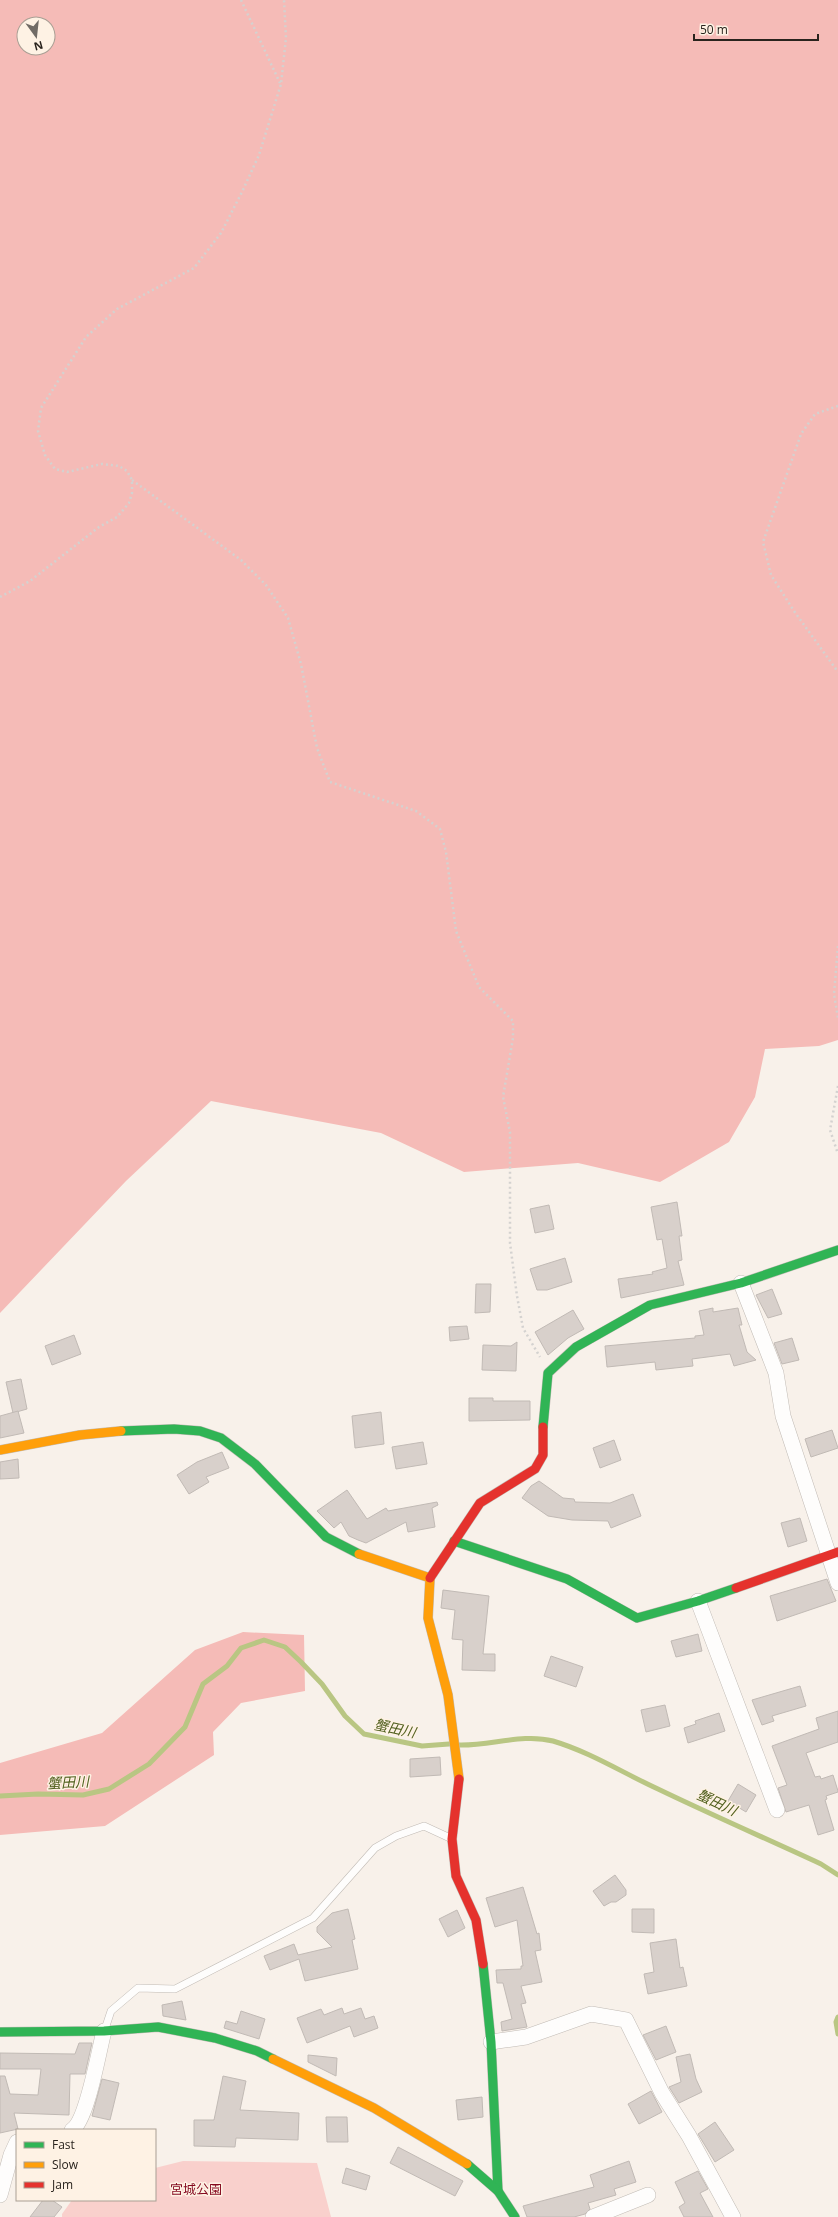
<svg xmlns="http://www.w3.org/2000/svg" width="838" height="2217" font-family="'Open Sans','Noto Sans JP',sans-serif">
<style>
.green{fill:#f9d0cc}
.forest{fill:#f5bbb7;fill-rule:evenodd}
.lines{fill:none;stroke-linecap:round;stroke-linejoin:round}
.stream{stroke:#b9c683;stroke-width:5}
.building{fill:#d8d0cb;stroke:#c1bab5}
.lane-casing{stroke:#c1bbb5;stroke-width:8}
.street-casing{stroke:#c1bbb5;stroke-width:16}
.fast-casing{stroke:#c1bbb5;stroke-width:10}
.slow-casing{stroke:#c1bbb5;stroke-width:10}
.jam-casing{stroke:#c1bbb5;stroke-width:10}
.path{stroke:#d4d2d0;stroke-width:2.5;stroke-dasharray:2 3;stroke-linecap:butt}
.lane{stroke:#fefdfc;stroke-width:7}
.street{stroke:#fefdfc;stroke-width:15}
.fast{stroke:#30b455;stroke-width:9}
.slow{stroke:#ff9f0a;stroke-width:9}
.jam{stroke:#e5322d;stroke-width:9}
.labels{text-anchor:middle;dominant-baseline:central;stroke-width:3;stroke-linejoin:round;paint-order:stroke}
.park-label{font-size:13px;fill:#85091f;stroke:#fef2e4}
.water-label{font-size:14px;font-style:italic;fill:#505f1d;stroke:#fef2e4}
</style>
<rect width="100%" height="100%" fill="#f8f1ea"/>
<path class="green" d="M183 2161 317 2163 331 2217H62V2214L72 2200H155V2168Z"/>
<g class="forest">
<path d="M0 0H838V1040L819 1046 765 1049 755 1097 729 1142 660 1182 578 1163 464 1172 381 1133 211 1101 126 1181 0 1313ZM24 24H48V48H24Z"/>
<path d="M243 1632 304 1635 305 1691 241 1703 213 1732 214 1755 105 1826 0 1835V1763L102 1733 195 1650Z"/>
</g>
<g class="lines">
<g class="stream">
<path d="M459 1745C490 1746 523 1733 553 1741 590 1752 623 1773 658 1789 712 1815 767 1839 821 1864L838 1875"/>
<path d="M0 1796 38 1794 83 1795 109 1789 149 1764 185 1727 203 1684 227 1666 241 1648 264 1640 285 1647 301 1662 322 1684 345 1716 364 1734 422 1746 449 1744"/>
<path d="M838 2017 836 2022 838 2034"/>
</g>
</g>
<g class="building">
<path d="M677 1202 682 1236H679L682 1260 678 1261 684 1285 621 1298 618 1279 653 1274 652 1272 667 1268 662 1239 657 1240 651 1207Z"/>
<path d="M549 1205 554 1229 535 1233 530 1209Z"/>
<path d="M565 1258 572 1282 547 1290H537L530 1269Z"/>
<path d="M476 1284H491L490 1312 475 1313Z"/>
<path d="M772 1289 782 1314 768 1318 756 1295Z"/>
<path d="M713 1308V1312L738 1308 742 1325H739L747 1352 756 1360 734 1366 730 1354 692 1359 693 1366 656 1370 655 1362 607 1367 605 1346 695 1338V1336L704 1335 699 1311Z"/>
<path d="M573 1310 584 1329 568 1338 548 1355 535 1332Z"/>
<path d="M467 1326 469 1339 450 1341 449 1327Z"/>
<path d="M74 1335 81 1354 52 1365 45 1346Z"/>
<path d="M792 1338 799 1360 782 1364 774 1343Z"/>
<path d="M517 1342 516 1371 482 1370 483 1345 511 1346Z"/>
<path d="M21 1379 27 1409 13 1413 6 1382Z"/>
<path d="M469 1398H493V1401H530V1420L469 1421Z"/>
<path d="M18 1411 24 1433 0 1438V1416Z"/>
<path d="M381 1412 384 1444 355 1448 352 1416Z"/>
<path d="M832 1430 838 1448 811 1457 805 1439Z"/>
<path d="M614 1440 621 1460 600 1468 593 1448Z"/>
<path d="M423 1442 427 1464 396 1469 392 1447Z"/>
<path d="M222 1452 229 1468 206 1477 209 1482 189 1494 177 1475 197 1462Z"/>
<path d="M18 1459 19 1478 0 1479V1462Z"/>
<path d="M539 1481 563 1498 574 1499 575 1502 610 1503 633 1494 641 1516 611 1528 608 1521 572 1520 548 1516 522 1498 531 1486Z"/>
<path d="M347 1490 367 1519 386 1508 388 1511 437 1502 438 1505 432 1508 435 1527 408 1532 406 1522 366 1543 358 1540 349 1536 341 1522 334 1528 317 1511Z"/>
<path d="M800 1518 807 1541 788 1547 781 1523Z"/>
<path d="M827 1579 836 1601 777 1621 770 1596Z"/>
<path d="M443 1590 489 1596 483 1654H495V1671L462 1670 463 1640 452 1639 455 1610 441 1608Z"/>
<path d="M698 1634 702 1651 676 1657 671 1641Z"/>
<path d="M551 1656 583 1667 576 1687 544 1676Z"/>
<path d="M800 1686 806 1706 772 1716 774 1721 762 1725 752 1700Z"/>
<path d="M665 1705 670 1726 646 1732 641 1710Z"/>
<path d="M838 1711V1742L806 1753 815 1777 820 1776 821 1779 833 1775 838 1791V1792L826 1796 827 1799 825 1800 834 1830 818 1835 809 1805 786 1812 778 1788 787 1785 772 1746 819 1729 816 1718Z"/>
<path d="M719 1713 725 1731 688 1743 684 1728 696 1724 695 1721Z"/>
<path d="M440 1757 441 1775 410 1777V1759Z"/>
<path d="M738 1784 756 1795 746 1812 728 1801Z"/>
<path d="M615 1875 626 1890V1895L616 1902H611L604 1906 593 1891Z"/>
<path d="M523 1887 537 1934 539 1933 541 1950 535 1951 542 1982 521 1986 526 2003 521 2004 527 2027 502 2031 501 2022 512 2019 503 1983H497L496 1970 521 1969V1966H523L517 1920 495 1927 486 1898Z"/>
<path d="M348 1909 355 1939 352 1940 358 1969 305 1981 299 1959 270 1970 264 1956 294 1944 298 1955 332 1947 317 1932V1927L332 1913Z"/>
<path d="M632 1909H654V1933L632 1932Z"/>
<path d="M457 1910 465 1928 448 1937 439 1919Z"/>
<path d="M676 1939 680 1968 683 1967 687 1986 648 1994 644 1974 654 1972 650 1943Z"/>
<path d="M182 2001 186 2020 163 2016 162 2005Z"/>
<path d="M342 2008 344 2014 361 2008 365 2019 374 2016 378 2028 354 2037 350 2026 307 2043 297 2018 321 2009 324 2015Z"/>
<path d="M241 2011 265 2019 259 2039 224 2028 226 2021 237 2024Z"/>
<path d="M666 2026 676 2052 656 2060 643 2035Z"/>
<path d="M79 2043H92L85 2074H70L69 2115 14 2113 18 2129 0 2133V2076H5L10 2094 38 2095 41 2069H0V2053L75 2054Z"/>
<path d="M690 2054 696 2079 702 2092 679 2103 669 2087 681 2082 676 2057Z"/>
<path d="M308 2055 337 2058 336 2076 308 2062Z"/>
<path d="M223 2076 246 2081 240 2110 299 2113 298 2140 236 2138 235 2147 194 2146V2120H214Z"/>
<path d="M102 2079 119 2083 110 2120 92 2116Z"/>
<path d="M651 2091 662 2112 639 2124 628 2104Z"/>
<path d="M482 2097 483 2117 458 2120 456 2100Z"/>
<path d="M326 2117H347L348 2142H327Z"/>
<path d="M715 2122 734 2150 715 2162 698 2134Z"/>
<path d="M398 2147 463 2181 455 2196 390 2163Z"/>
<path d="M629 2161 636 2182 614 2189 616 2195 588 2203 590 2209 585 2214 574 2217H527L523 2206 594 2187 590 2175Z"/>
<path d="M346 2168 370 2176 366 2190 342 2183Z"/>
<path d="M698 2171 708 2189 700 2193 713 2217H684L679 2207 685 2203 675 2182Z"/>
<path d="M43 2200H52L62 2207 54 2217H30Z"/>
</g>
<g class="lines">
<g class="lane-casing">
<path id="lane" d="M105 2029 111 2011 138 1988 175 1989 313 1918 375 1848 396 1836 424 1826 450 1838"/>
</g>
<g class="street-casing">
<g id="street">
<path d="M741 1283 776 1373 783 1416 838 1583"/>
<path d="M698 1601 777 1810"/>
<path d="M491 2042 526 2037 591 2014 626 2020 662 2093 689 2136 733 2217"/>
<path d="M72 2130C87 2121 99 2050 104 2031"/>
<path d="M0 2195 11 2155 17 2142"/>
<path d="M593 2217 648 2195"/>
</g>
</g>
<g class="fast-casing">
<g id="fast">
<path d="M543 1427 548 1373 576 1347 650 1305 741 1283 838 1250"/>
<path d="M121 1431 174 1429 200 1431 221 1438 255 1464 326 1537 359 1554"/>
<path d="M454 1541 567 1579 637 1618 698 1601 736 1588"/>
<path d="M483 1964 491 2042 498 2191"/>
<path d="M0 2032 104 2031 158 2027 215 2038 257 2051 273 2059"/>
<path d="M467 2164 498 2191 515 2217"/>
</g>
</g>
<g class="slow-casing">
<g id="slow">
<path d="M0 1450 80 1435 121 1431"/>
<path d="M359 1554 430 1578 428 1618 448 1695 459 1779"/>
<path d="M273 2059 374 2108 467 2164"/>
</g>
</g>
<g class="jam-casing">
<g id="jam">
<path d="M430 1578 480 1503 535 1469 543 1455V1427"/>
<path d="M736 1588 838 1552"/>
<path d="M459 1779 452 1839 456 1876 476 1920 483 1964"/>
</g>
</g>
<g class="path">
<path d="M241 0 280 83"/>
<path d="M838 406 815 414 801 434 763 542 771 575 794 611 838 672"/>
<path d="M132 480 241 560 266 585 288 618 301 664 317 748 330 782 416 811 440 829 446 852 456 931 479 987 513 1021V1038L503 1097 510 1132V1243L517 1296 523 1328 540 1357"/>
<path d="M0 597 30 581 99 527 117 517 129 503 132 493V480L127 471 119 466 102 464 67 472 55 469 45 455 38 431 41 408 86 337 117 309 194 268 221 233 242 192 259 155 281 84 286 38 284 0"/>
<path d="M838 946 834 994 838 1018"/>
<path d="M838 1086 830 1130 838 1154"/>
</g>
<use href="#lane" class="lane"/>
<use href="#street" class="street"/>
<use href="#fast" class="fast"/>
<use href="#slow" class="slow"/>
<use href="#jam" class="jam"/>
</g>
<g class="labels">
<g class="park-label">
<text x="196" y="2189">宮城公園</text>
</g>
<g class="water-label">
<text transform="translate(395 1728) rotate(12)">蟹田川</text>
<text transform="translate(68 1782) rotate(-3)">蟹田川</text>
<text transform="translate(717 1802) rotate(25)">蟹田川</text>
</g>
</g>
<rect x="16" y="2129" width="140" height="72" fill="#fef2e4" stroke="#a99f94"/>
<rect x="24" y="2142" width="20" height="6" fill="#30b455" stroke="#a99f94"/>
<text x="52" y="2149" font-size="12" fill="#29231d">Fast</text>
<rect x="24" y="2162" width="20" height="6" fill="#ff9f0a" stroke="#a99f94"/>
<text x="52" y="2169" font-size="12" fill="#29231d">Slow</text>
<rect x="24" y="2182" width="20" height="6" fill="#e5322d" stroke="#a99f94"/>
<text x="52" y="2189" font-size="12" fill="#29231d">Jam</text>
<g transform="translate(36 36) rotate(165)"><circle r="19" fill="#fef2e4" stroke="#a99f94"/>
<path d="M0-3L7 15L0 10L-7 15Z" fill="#716b65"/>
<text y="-6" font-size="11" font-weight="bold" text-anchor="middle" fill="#29231d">N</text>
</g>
<path d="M694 34v6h124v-6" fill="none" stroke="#29231d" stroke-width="2"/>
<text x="700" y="34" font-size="12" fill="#29231d" stroke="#fef2e4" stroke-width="3" paint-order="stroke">50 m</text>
</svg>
